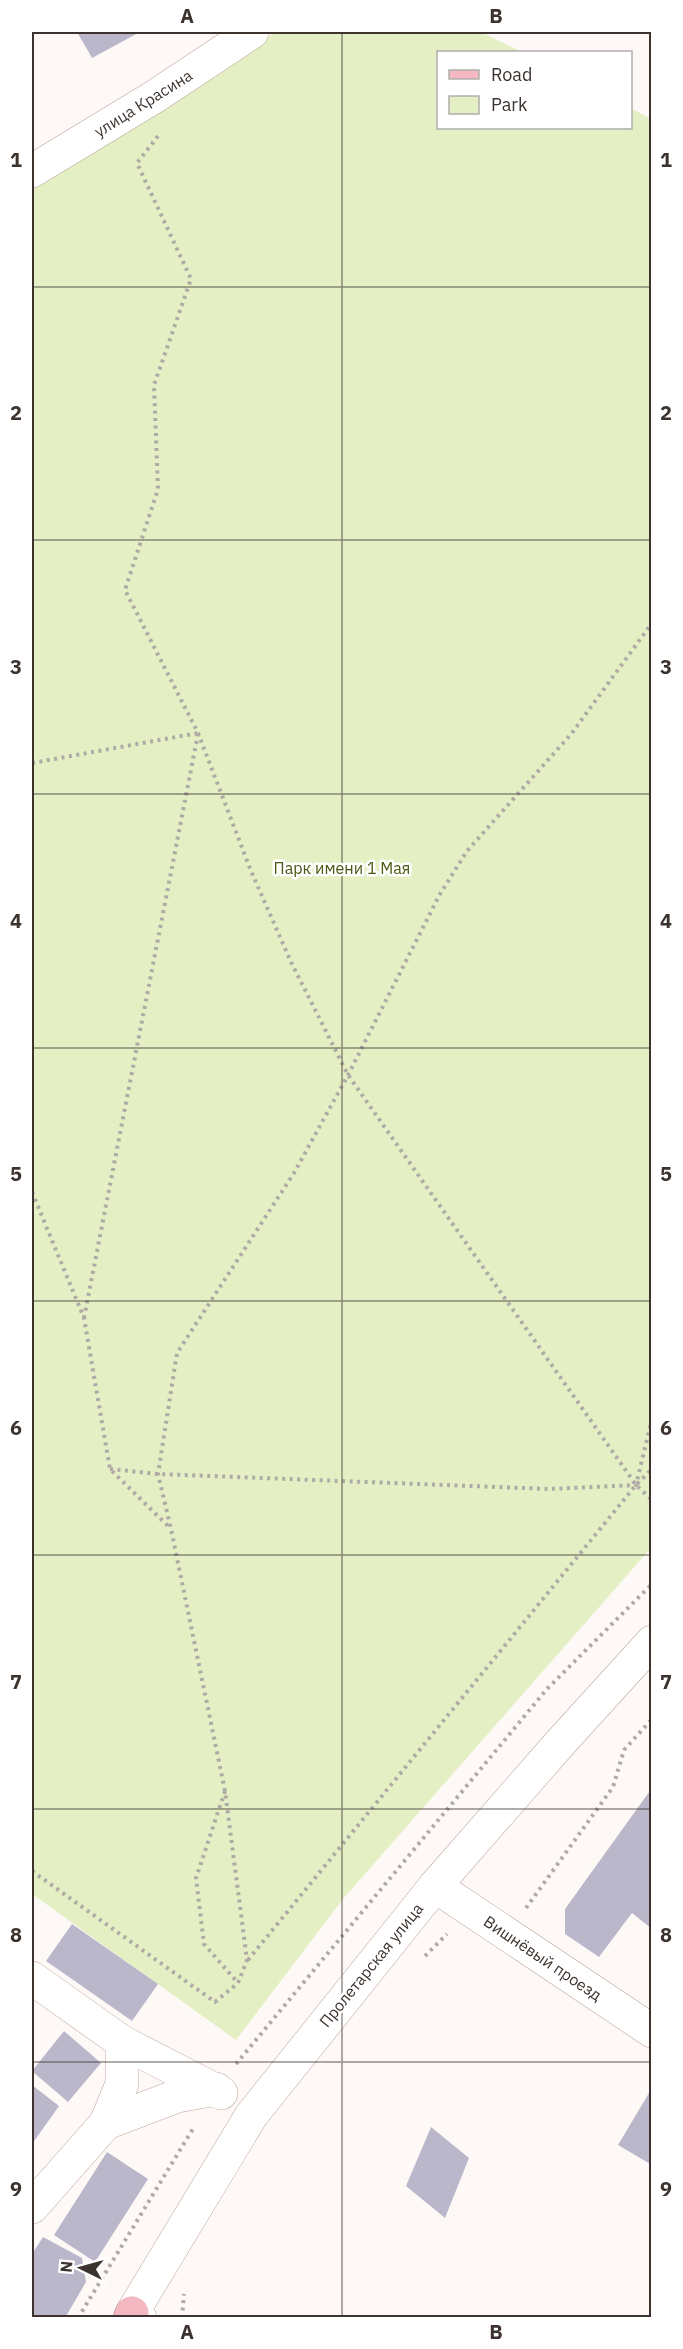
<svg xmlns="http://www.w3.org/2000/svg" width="683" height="2349" font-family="'IBM Plex Sans',sans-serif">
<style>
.green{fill:#e4efc3}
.building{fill:#bbb7cb}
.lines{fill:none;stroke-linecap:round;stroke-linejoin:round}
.minor-casing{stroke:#bca59c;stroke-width:34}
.major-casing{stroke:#ae6a75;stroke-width:34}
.path{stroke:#b0aaa7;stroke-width:4;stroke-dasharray:3 4.5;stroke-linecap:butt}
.minor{stroke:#fff;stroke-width:33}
.major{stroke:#f3b8c2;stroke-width:33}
.grid{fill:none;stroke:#3c332f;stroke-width:1.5;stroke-opacity:0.55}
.labels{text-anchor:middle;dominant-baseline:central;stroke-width:5;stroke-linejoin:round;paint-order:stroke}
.street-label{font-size:16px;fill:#3c332f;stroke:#fff}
.park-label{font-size:16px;fill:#4c5813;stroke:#fff}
.neatline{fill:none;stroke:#3c332f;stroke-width:2}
.grid-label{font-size:20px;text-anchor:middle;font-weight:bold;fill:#3c332f}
</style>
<rect width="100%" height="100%" fill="#fef9f7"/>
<path class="green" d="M276 32H481L522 52H438V128H630L631 108 651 119V1548L343 1899 236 2040 32 1894V187Z"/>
<g class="building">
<path d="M77 32H140L92 58Z"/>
<path d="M652 1788V1929L632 1913 599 1957 565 1934V1909Z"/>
<path d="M72 1924 158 1984 132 2021 46 1961Z"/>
<path d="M64 2031 101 2063 68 2102 32 2071Z"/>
<path d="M32 2085 59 2106 32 2144Z"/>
<path d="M652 2088V2165L618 2145Z"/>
<path d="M431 2127 469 2158 445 2218 406 2186Z"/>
<path d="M107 2152 148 2179 95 2262 54 2235Z"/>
<path d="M43 2237 82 2258 86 2282 65 2318H32V2254Z"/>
</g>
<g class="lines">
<g class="minor-casing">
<g id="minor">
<path d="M32 171 154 97 252 32"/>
<path d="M435 1886 652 2031"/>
<path d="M32 1978 122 2042V2084L106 2123"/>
<path d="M122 2042 221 2093"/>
<path d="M32 2207 106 2123 177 2096 216 2089"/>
<path d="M140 2318 132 2313 251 2116 435 1886 561 1742 652 1642"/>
</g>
</g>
<g class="major-casing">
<path id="major" d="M130 2318 132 2313"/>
</g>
<g class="path">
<path d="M158 136 137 163 191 279 154 385 158 489 125 590 198 733 251 871 291 962 348 1075 636 1485 652 1500"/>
<path d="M32 763 198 733"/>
<path d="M32 1192 84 1318 110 1469 170 1528"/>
<path d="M84 1318 198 734"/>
<path d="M110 1469 158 1474 549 1489 636 1485 652 1419"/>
<path d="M225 1791 196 1878 204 1944 238 1983"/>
<path d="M32 1871 215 2002 238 1983 247 1960 225 1791 171 1529 158 1474 177 1353 294 1173 348 1075 440 894 467 851 572 733 652 623"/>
<path d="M526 1908 613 1787 624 1750 652 1719"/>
<path d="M425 1956 447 1934"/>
<path d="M248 1960 636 1485 652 1469"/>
<path d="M236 2064 547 1689 652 1584"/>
<path d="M78 2318 194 2127"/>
<path d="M182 2318 184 2294"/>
</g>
<use href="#minor" class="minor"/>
<use href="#major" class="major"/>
</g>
<path class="grid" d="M342 32V2318M32 287H652M32 540H652M32 794H652M32 1048H652M32 1301H652M32 1555H652M32 1809H652M32 2062H652"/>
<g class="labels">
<g class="street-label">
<text transform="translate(143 103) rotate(-32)">улица Красина</text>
<text transform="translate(543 1958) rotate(34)">Вишнёвый проезд</text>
<text transform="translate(371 1965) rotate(-51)">Пролетарская улица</text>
</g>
<g class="park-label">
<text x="342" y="868">Парк имени 1 Мая</text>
</g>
</g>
<rect width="683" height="2349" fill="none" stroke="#ffffff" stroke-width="66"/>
<rect x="437" y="51" width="195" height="78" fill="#ffffff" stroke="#b1adac" stroke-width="1.5"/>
<rect x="449" y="70" width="30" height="9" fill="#f3b8c2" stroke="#b1adac" stroke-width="1.5"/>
<text x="491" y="81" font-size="18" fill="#3c332f">Road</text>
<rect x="449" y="96" width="30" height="18" fill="#e4efc3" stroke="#b1adac" stroke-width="1.5"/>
<text x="491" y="111" font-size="18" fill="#3c332f">Park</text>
<g transform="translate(81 2268) rotate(275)" stroke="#ffffff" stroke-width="4.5" paint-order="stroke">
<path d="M0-4.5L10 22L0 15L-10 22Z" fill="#3c332f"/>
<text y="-9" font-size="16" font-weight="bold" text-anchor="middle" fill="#3c332f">N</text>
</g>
<rect x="33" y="33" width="617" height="2283" class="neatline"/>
<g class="grid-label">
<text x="187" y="23">A</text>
<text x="496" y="23">B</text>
<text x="16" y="167">1</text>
<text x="666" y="167">1</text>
<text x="16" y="420">2</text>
<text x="666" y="420">2</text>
<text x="16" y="674">3</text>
<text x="666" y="674">3</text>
<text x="16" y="928">4</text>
<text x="666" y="928">4</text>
<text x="16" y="1181">5</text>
<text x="666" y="1181">5</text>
<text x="16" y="1435">6</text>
<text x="666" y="1435">6</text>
<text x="16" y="1689">7</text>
<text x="666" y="1689">7</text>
<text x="16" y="1942">8</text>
<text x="666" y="1942">8</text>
<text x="16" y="2196">9</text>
<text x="666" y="2196">9</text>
<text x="187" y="2339">A</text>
<text x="496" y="2339">B</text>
</g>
</svg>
